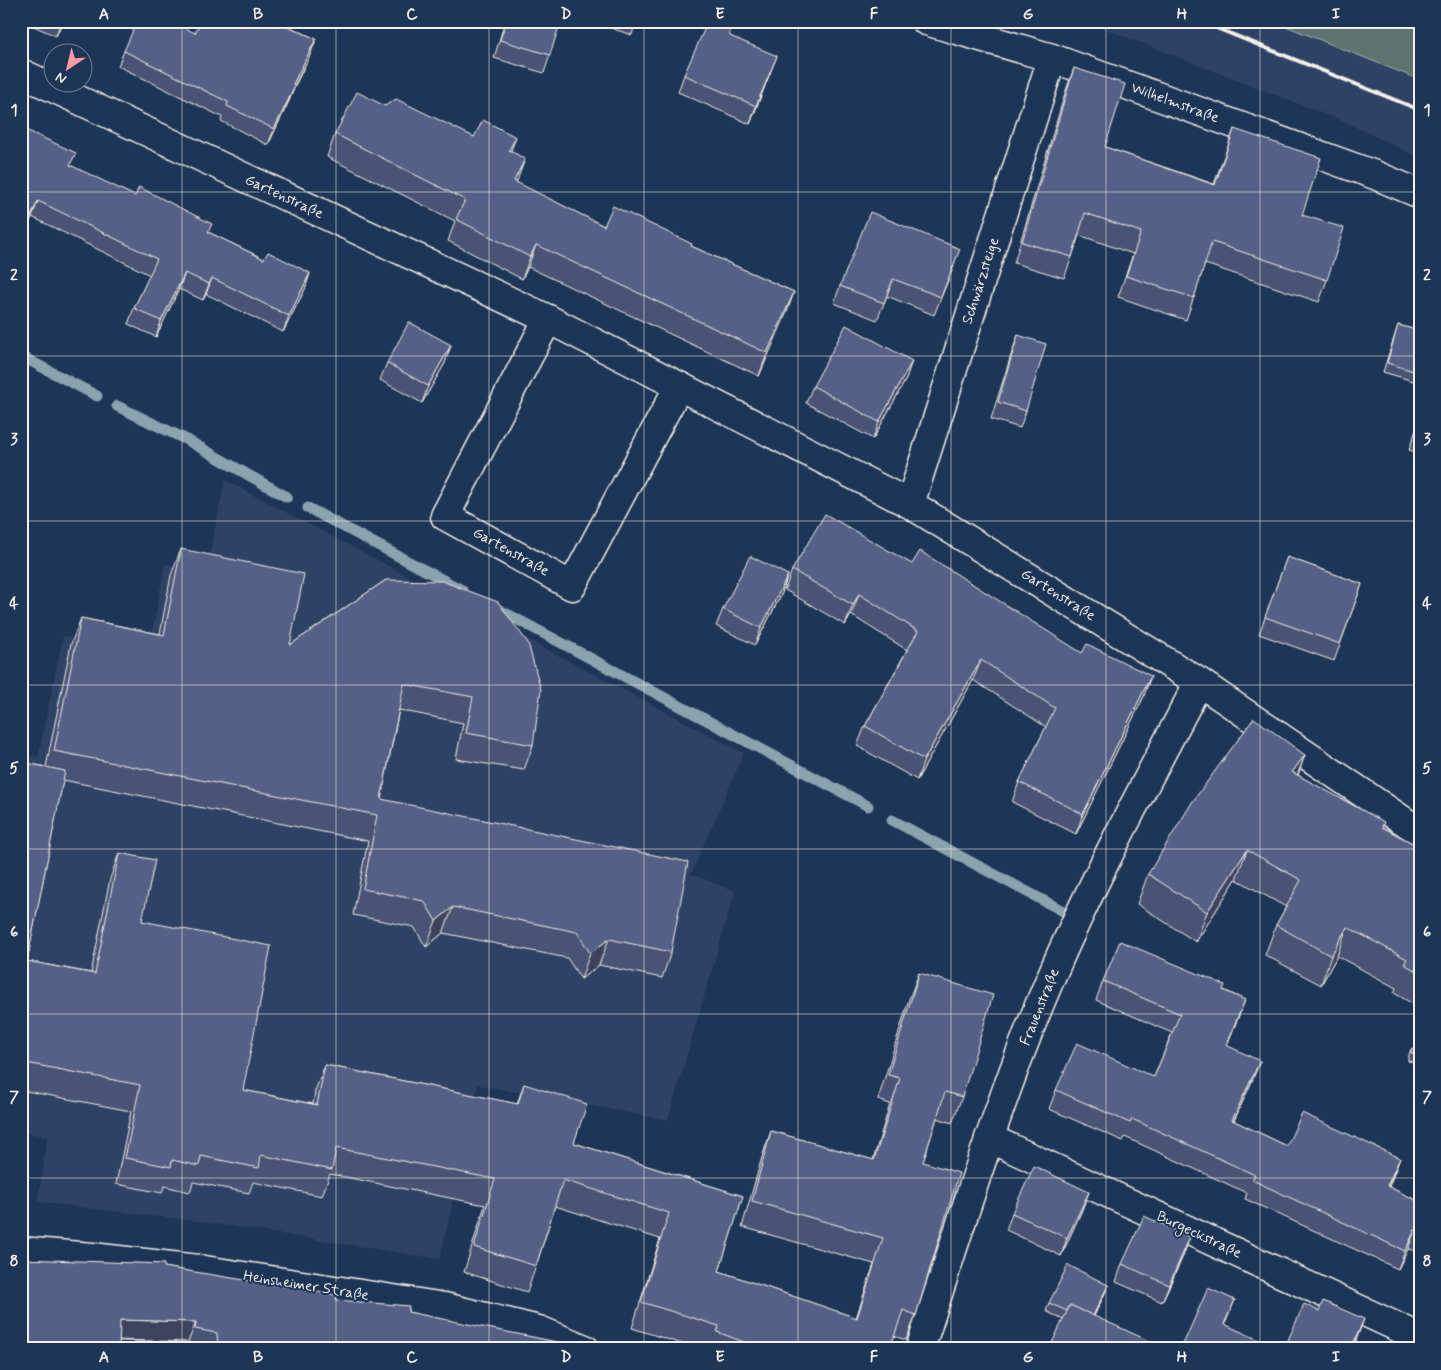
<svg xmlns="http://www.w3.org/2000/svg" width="1441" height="1370" font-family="Mynerve,sans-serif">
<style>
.built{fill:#2e4265}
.green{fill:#5c736f;stroke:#a8b2ac}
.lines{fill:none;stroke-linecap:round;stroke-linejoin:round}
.stream{stroke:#8aa3ae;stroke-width:11}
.minor-casing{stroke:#f4f1e8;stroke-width:31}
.minor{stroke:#1d3557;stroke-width:28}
.rail{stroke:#f4f1e8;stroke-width:4}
.wall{fill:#495374;stroke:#f4f1e8}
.shaded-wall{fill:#3c435e;stroke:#f4f1e8}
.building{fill:#556087;stroke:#f4f1e8}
.grid{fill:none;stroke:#f4f1e8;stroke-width:1;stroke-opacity:0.55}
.labels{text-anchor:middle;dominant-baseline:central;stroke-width:4;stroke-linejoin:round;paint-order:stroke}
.street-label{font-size:15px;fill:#f4f1e8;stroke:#1d3557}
.neatline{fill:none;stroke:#f4f1e8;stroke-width:2}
.grid-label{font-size:16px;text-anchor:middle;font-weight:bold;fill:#f4f1e8}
</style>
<rect width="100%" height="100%" fill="#1d3557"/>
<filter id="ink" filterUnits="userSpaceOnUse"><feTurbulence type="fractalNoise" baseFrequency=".02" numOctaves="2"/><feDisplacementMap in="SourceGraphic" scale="10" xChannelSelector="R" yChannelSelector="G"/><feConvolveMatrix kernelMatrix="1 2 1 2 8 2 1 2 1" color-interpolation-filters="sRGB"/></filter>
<g filter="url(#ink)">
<g class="built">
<path d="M1085 21H1273L1420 80V158L1345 122Z"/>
<path d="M225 480 744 753 691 874 735 891 668 1120 478 1085 440 1259 210 1223 38 1202 47 1137 21 1131V754L38 757 63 636 148 654 165 564 206 571Z"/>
</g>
<path class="green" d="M1273 21H1420V80Z"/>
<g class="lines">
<g class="stream">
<path d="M21 356 97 396"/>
<path d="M117 406 187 440 287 497"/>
<path d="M308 508 462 590"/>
<path d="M494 607 868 806"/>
<path d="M892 820 1063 911"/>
</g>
<g class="minor-casing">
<g id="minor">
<path d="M926 21 1052 58 1375 175 1420 194"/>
<path d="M21 73 548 319 910 504 1199 682 1420 832"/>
<path d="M548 319 445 516 572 586 679 386"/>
<path d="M910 504 1052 58"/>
<path d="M989 1138 1408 1332"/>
<path d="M21 1251 92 1257 198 1269 445 1307 539 1330 585 1349"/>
<path d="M920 1349C959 1231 995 1111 1043 996 1088 888 1145 785 1199 682"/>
</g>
</g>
<use href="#minor" class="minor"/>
<path class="rail" d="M1199 21 1420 110"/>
</g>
<g class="wall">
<path d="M22 21H63L56 36Z"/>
<path d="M285 21 284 24 316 39 310 55 295 86 289 101 268 145 221 121 222 117 118 66 124 51 195 33Z"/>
<path d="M505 21H555L550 55 544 73 494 58Z"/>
<path d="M589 21H636L632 35Z"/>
<path d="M641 21H663L660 28Z"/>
<path d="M730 36 770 73 750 124 678 92 684 75Z"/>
<path d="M1074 68 1105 147 1214 184 1234 129 1302 215 1327 280 1319 302 1205 264 1186 320 1118 297 1133 254 1079 235 1072 257 1064 278 1014 263 1066 90Z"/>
<path d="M385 106 474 137H516L511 151 516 183 604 226 691 246 794 292 786 314 759 376 528 267 522 279 448 241 455 221 327 157 335 134Z"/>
<path d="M21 141 71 166 264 259 310 273 305 289 283 332 206 294 203 300 179 289 156 337 128 324 134 308 150 275 32 217 21 240Z"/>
<path d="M954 266 934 315 887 296 877 320 834 303 840 286Z"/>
<path d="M1398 325 1420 331V383L1383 372Z"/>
<path d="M1018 335 1026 411 1020 428 991 419 1012 352Z"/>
<path d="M451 345 445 363 422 403 380 380 387 363Z"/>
<path d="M906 379 873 439 806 403 813 386Z"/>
<path d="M1420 418V453L1409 450Z"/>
<path d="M181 549 290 645 386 580 533 745 524 770 456 759 463 723 399 710 381 799 671 952 662 978 599 965 581 979 567 958 443 933 426 947 414 927 353 915 368 841 63 780 27 961 91 973 110 879 119 853 142 921 243 1090 313 1104 315 1091 325 1065 517 1104 524 1084 574 1143 743 1196 719 1271 856 1318 874 1264 742 1227 762 1157 771 1131 873 1160 890 1104 878 1100 909 999 919 973 962 1097 952 1123 937 1118 923 1162 916 1315 906 1340 894 1336 890 1349H698L632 1328 660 1239 555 1206 536 1266 527 1292 464 1272 485 1205 330 1174 322 1196 253 1182 249 1193 193 1182 190 1192 164 1186 162 1193 116 1184 131 1111 21 1090V762L46 767 71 644 81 618 160 634 171 575Z"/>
<path d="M1287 557 1362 584 1334 661 1259 634Z"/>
<path d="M912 564 1144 696 1076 834 1012 802 1019 782 1046 727 973 680 917 780 857 746 865 726 907 650 851 615 845 625 785 590 792 570Z"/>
<path d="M788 575 782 593 755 645 716 626 723 609Z"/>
<path d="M1305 755 1298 775 1382 827 1420 847V1008L1394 993 1396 988 1337 956 1321 985 1265 955 1276 925 1286 907 1236 879 1196 942 1137 904 1148 874Z"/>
<path d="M1103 981 1224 990 1245 1000 1227 1045 1253 1079 1234 1121 1287 1146 1400 1158 1389 1187 1420 1202V1252L1408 1249 1398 1269 1245 1199 1247 1193 1125 1137 1123 1141 1049 1109 1056 1090 1154 1077 1172 1033 1096 1000Z"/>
<path d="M1420 1048V1063L1408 1061V1058L1411 1049Z"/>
<path d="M1082 1210 1061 1256 1006 1230 1012 1213Z"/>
<path d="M1184 1254 1162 1302 1116 1282 1122 1264Z"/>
<path d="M164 1267 336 1300 408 1312 577 1349H187L188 1342 120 1341 21 1349Z"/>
<path d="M1108 1285 1105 1293 1094 1316 1063 1320 1046 1311 1049 1303Z"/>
</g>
<g class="shaded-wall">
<path d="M61 21H63L56 36Z"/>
<path d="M316 39 310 55 287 100 293 84Z"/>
<path d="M777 56 770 73 750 124 756 106Z"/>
<path d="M295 86 289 101 268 145 274 129Z"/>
<path d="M525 159 517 181 506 204 514 181Z"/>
<path d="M38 201 32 217 21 240 25 229Z"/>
<path d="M536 245 528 267 522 279 530 257Z"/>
<path d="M185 273 179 289 156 337 161 321Z"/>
<path d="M310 273 305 289 283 332 289 316Z"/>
<path d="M212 278 206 294 203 300 209 284Z"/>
<path d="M794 292 786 314 759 376 767 353Z"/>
<path d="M451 345 445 363 422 403 428 386Z"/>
<path d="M912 361 906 379 873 439 879 422Z"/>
<path d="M788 575 782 593 755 645 761 628Z"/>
<path d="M859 594 851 615 845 625 853 605Z"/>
<path d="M981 660 973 680 917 780 924 760Z"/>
<path d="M1151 676 1144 696 1076 834 1083 814Z"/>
<path d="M1305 755 1294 784 1292 772Z"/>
<path d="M1247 850 1236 879 1196 942 1207 912Z"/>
<path d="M453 907 443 933 426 947 436 921Z"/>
<path d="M1347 927 1337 956 1321 985 1331 956Z"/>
<path d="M609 939 599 965 581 979 590 953Z"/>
<path d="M1245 1000 1238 1018 1219 1064 1226 1045Z"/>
<path d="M1260 1061 1253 1079 1225 1139 1232 1120Z"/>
<path d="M1400 1158 1393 1176 1380 1205 1387 1186Z"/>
<path d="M1089 1192 1082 1210 1061 1256 1067 1238Z"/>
<path d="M1415 1230 1408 1249 1398 1269 1405 1251Z"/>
<path d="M1190 1237 1184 1254 1162 1302 1169 1285Z"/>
<path d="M1108 1285 1105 1293 1087 1331 1090 1322Z"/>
<path d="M1235 1300 1227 1319 1217 1343 1224 1324Z"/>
<path d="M1364 1319 1353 1349H1351Z"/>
<path d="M120 1320 196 1322 188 1342 113 1340Z"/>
</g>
<g class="building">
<path d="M137 21H171L195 33 201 21H285L283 24 316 39 293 84 295 86 274 129 227 106 228 102 124 51Z"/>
<path d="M506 21H555L560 23 550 55 500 40Z"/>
<path d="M708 21H729L730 36 777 56 756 106 684 75Z"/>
<path d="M1074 68 1125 84 1105 147 1215 185 1234 129 1321 158 1302 215 1344 228 1327 280 1212 242 1194 298 1126 276 1141 232 1085 213 1072 257 1022 242Z"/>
<path d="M357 92 385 106 396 99 474 137 483 120 516 137 509 150 525 159 514 181 604 226 613 206 692 244 691 246 794 292 767 353 536 245 530 257 456 219 465 200 335 134Z"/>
<path d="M26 130 76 153 70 165 135 196 139 187 212 224 208 232 264 259 268 252 310 273 289 316 212 278 209 284 185 273 161 321 134 308 157 259 38 201 25 229 21 228V141Z"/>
<path d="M870 212 960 249 941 297 893 279 884 303 840 286Z"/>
<path d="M409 322 451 345 428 386 387 363Z"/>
<path d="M846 325 912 361 879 422 813 386Z"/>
<path d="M1398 325 1420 331V373L1387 363Z"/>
<path d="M1018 335 1046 344 1026 411 998 402Z"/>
<path d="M1420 420V434L1416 432Z"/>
<path d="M825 514 912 564 920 551 1082 653 1087 644 1151 676 1083 814 1019 782 1055 708 981 660 924 760 865 726 918 631 859 594 853 605 792 570Z"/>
<path d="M181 549 304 574 290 645 386 580 442 581 498 602 528 643 541 690 533 745 466 733 473 697 404 684 381 799 688 862 671 952 609 939 590 953 577 932 453 907 436 921 424 901 363 889 377 815 54 751 81 618 164 635Z"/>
<path d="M750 556 788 575 761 628 723 609Z"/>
<path d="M1287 557 1362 584 1340 644 1265 617Z"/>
<path d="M1254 718 1305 755 1292 772 1384 822 1382 827 1420 847V973L1404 964 1407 959 1347 927 1331 956 1276 925 1301 880 1247 850 1207 912 1148 874 1193 801Z"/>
<path d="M21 762 65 771 27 961 95 974 119 853 155 860 142 921 271 946 243 1090 317 1105 325 1065 518 1104 524 1084 587 1104 574 1143 743 1196 719 1271 857 1318 883 1238 752 1201 771 1131 874 1160 900 1078 888 1075 919 973 993 995 962 1097 945 1092 923 1162 959 1173 916 1315 903 1310 890 1349H763L717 1332 719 1326 641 1302 669 1213 563 1180 536 1266 474 1247 495 1179 336 1148 332 1170 261 1155 259 1168 201 1156 199 1166 172 1160 171 1167 125 1158 140 1085 21 1062Z"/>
<path d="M1120 941 1225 985 1223 990 1245 1000 1226 1045 1260 1061 1232 1120 1287 1146 1302 1113 1400 1158 1387 1186 1420 1202V1231L1415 1230 1405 1251 1252 1180 1255 1175 1132 1119 1130 1123 1056 1090 1077 1043 1154 1077 1180 1014 1103 981Z"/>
<path d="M1420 1048V1054L1411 1053V1049Z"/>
<path d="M1034 1166 1089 1192 1067 1238 1012 1213Z"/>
<path d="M1144 1216 1190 1237 1169 1285 1122 1264Z"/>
<path d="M21 1259 164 1264V1267L337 1295 336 1300 409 1306 408 1312 577 1346V1349H218L217 1333 195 1329 196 1322 120 1320 119 1349H21Z"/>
<path d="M1068 1265 1108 1285 1093 1316 1070 1305 1067 1311 1049 1303Z"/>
<path d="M1208 1288 1235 1300 1224 1324 1279 1349H1181Z"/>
<path d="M1323 1301 1364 1319 1351 1349H1284L1304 1304 1319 1311Z"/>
<path d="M1070 1305 1167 1349H1049Z"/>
</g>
</g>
<path class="grid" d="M182 21V1349M336 21V1349M489 21V1349M644 21V1349M798 21V1349M951 21V1349M1106 21V1349M1260 21V1349M21 192H1420M21 356H1420M21 521H1420M21 685H1420M21 849H1420M21 1014H1420M21 1178H1420"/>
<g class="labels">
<g class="street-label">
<text transform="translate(1175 103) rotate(20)">Wilhelmstraße</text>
<text transform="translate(284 197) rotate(25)">Gartenstraße</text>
<text transform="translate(981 281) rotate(-72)">Schwärzsteige</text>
<text transform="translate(511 552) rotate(29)">Gartenstraße</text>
<text transform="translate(1058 595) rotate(32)">Gartenstraße</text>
<text transform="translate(1040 1007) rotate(-68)">Frauenstraße</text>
<text transform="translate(1199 1235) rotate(25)">Burgeckstraße</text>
<text transform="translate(306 1286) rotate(9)">Heinsheimer Straße</text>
</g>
</g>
<rect width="1441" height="1370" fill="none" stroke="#1d3557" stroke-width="55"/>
<g transform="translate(68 68) rotate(215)"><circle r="24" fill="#1d3557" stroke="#738091"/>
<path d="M0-4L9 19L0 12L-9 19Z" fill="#ff9aa2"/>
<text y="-8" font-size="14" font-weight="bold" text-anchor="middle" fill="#f4f1e8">N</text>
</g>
<rect x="28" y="28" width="1386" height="1314" class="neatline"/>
<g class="grid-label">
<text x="104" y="19">A</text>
<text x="258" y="19">B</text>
<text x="412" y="19">C</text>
<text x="566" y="19">D</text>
<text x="720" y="19">E</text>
<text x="874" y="19">F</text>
<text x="1028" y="19">G</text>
<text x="1182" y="19">H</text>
<text x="1336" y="19">I</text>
<text x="14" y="115">1</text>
<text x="1427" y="115">1</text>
<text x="14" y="280">2</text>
<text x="1427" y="280">2</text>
<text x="14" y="444">3</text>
<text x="1427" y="444">3</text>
<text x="14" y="608">4</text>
<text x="1427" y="608">4</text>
<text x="14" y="773">5</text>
<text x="1427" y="773">5</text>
<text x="14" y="937">6</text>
<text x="1427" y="937">6</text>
<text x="14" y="1102">7</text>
<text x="1427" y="1102">7</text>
<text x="14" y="1266">8</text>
<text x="1427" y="1266">8</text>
<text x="104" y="1362">A</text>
<text x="258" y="1362">B</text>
<text x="412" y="1362">C</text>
<text x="566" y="1362">D</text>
<text x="720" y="1362">E</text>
<text x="874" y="1362">F</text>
<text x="1028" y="1362">G</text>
<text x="1182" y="1362">H</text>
<text x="1336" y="1362">I</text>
</g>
</svg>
